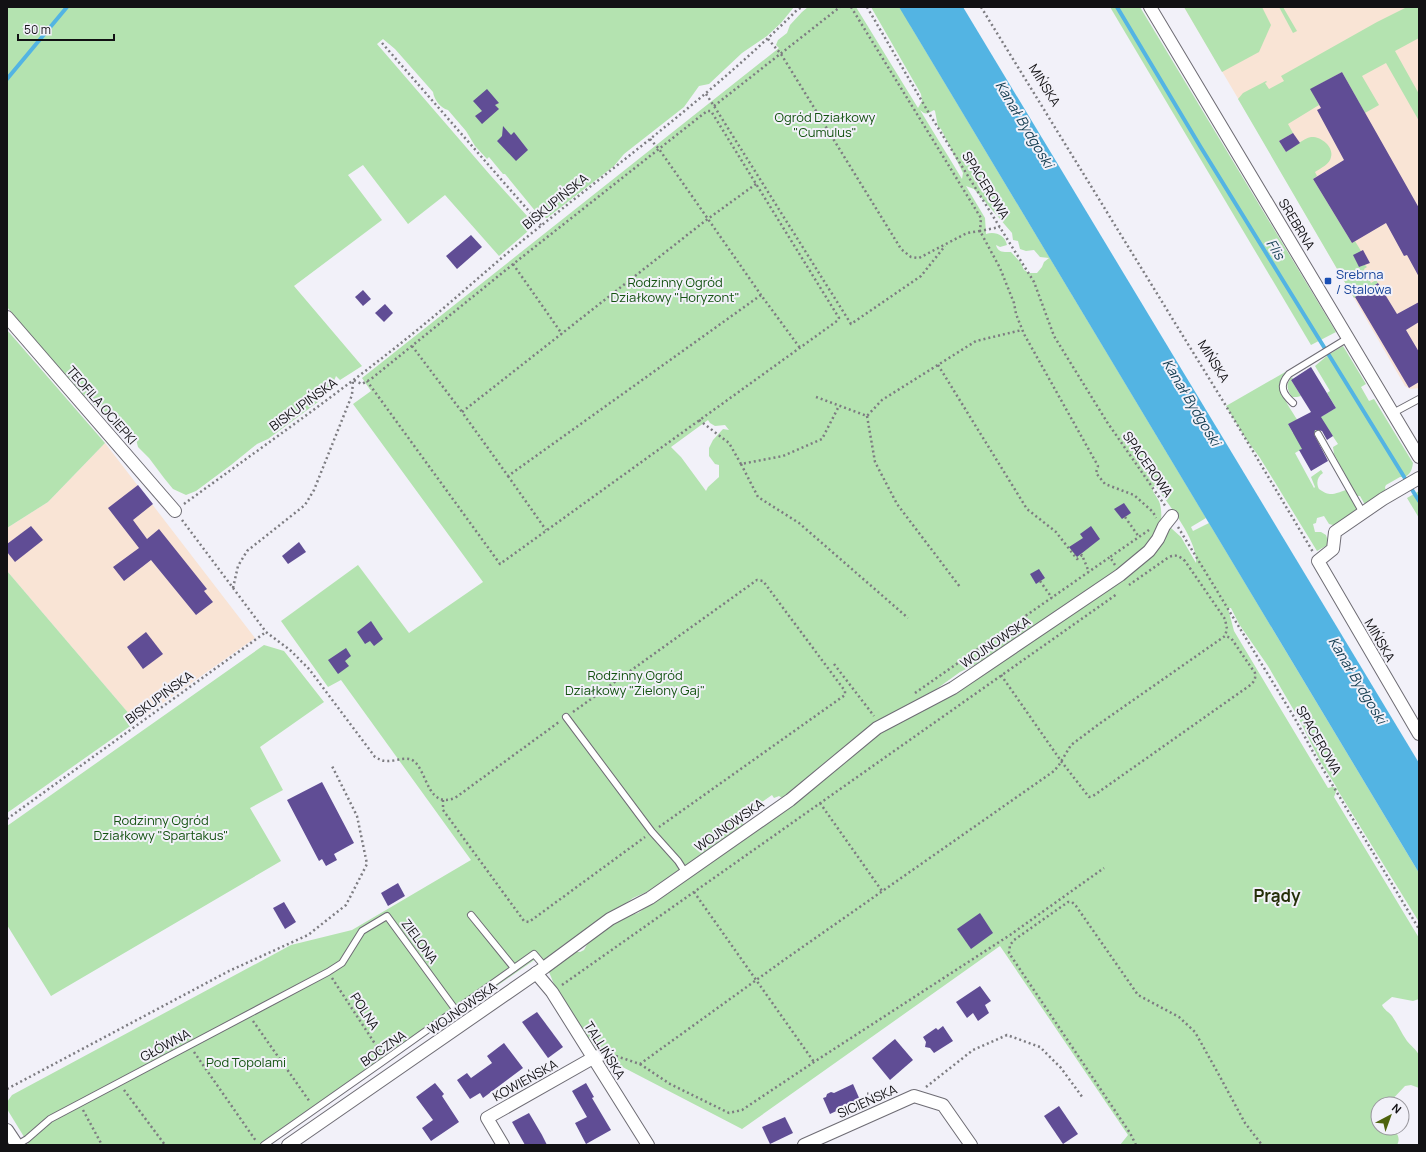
<svg xmlns="http://www.w3.org/2000/svg" width="1426" height="1152" font-family="Manrope,sans-serif">
<style>
.industrial{fill:#f9e4d5}
.green{fill:#b4e3b0;fill-rule:evenodd}
.water{fill:#53b4e3}
.lines{fill:none;stroke-linecap:round;stroke-linejoin:round}
.stream{stroke:#53b4e3;stroke-width:4}
.building{fill:#604d95}
.service-casing{stroke:#6e6c74;stroke-width:8}
.minor-casing{stroke:#6e6c74;stroke-width:14}
.path{stroke:#7d7c81;stroke-width:2.5;stroke-dasharray:2 3;stroke-linecap:butt}
.service{stroke:#fff;stroke-width:6}
.minor{stroke:#fff;stroke-width:12}
.transit-dot{fill:#1a4fb4;stroke:#f2f1f9;stroke-width:1.5}
.labels{text-anchor:middle;dominant-baseline:central;stroke-width:4;stroke-linejoin:round;paint-order:stroke}
.street-label{font-size:13px;fill:#121114;stroke:#f2f1f9}
.park-label{font-size:13px;fill:#135210;stroke:#f2f1f9}
.transit-label{font-size:13px;fill:#164399;stroke:#f2f1f9;text-anchor:start}
.water-label{font-size:14px;font-style:italic;fill:#123c50;stroke:#f2f1f9}
.district-label{font-size:17px;font-weight:bold;fill:#252f09;stroke:#f2f1f9}
</style>
<rect width="100%" height="100%" fill="#f2f1f9"/>
<g class="industrial">
<path d="M1184 7H1419V388L1410 389 1405 386 1262 139Z"/>
<path d="M105 443 255 638 136 722 7 571V528L48 502Z"/>
</g>
<g class="green">
<path d="M7 7H794L781 23 767 36 742 53 709 84 699 86 684 107 624 154 614 166 547 218H541L505 174H503L489 157 487 159 475 146 466 131 448 110C440 108 434 99 433 92L395 49 383 39 377 44 491 176 528 217 531 225 527 232 499 256 445 195 408 224 363 165 348 175 382 220 294 286 362 366 340 380 336 376 332 386 318 402 268 439 257 444 231 465 196 491 186 495 173 489 164 478 149 458 138 447 135 435 130 427 117 418 100 410 74 386 7 307Z"/>
<path d="M808 7H856L918 108 922 101 921 94 871 7H902L910 16V25L1206 518 1191 527 1193 531 1209 523 1419 873V922L1337 789 1334 797 1419 938V999L1413 1001 1392 997 1382 1005C1384 1010 1389 1012 1392 1016 1398 1024 1401 1033 1407 1041 1411 1046 1416 1049 1419 1055V1088L1411 1085 1405 1086 1388 1104H1378V1128H1392C1397 1133 1401 1138 1397 1145H1120L1128 1135 1000 946 742 1129 609 1060 602 1050H594L587 1048 581 1038 580 1028 558 994 549 972 552 965 562 958 573 952H580L584 950 590 939 599 929 612 920 638 913 668 892 696 870 723 852 731 844 753 827 755 822 761 818 769 815 772 816 781 809 814 786 858 746 899 718 938 698 948 695 962 687 974 679 992 663 1114 584 1155 550 1162 540V535L1165 531 1171 528 1181 537 1196 563C1198 541 1168 503 1155 486L1152 487C1153 494 1158 497 1160 504 1166 531 1151 546 1132 562L999 653 960 672 924 698 909 705 884 720H879L875 723 874 727 853 743 847 751 841 754 835 761 836 763 833 768 826 767 787 798H782L779 796 774 798 772 795 740 817 741 823 746 824 716 846 696 862 678 872 668 881 660 886 633 898 615 912 598 920 595 925H591L588 928 587 931 563 945 543 963 540 956 268 1145H29L7 1109V1102L12 1095 291 945 352 930 471 860 341 680 328 687 281 621 358 565 409 633 483 582 353 404 371 391 362 378 779 48 776 45 778 40 787 33 790 25 802 12ZM920 110C926 116 928 113 934 110L935 111 938 127 941 129 963 173 962 179ZM966 186 974 189 1012 233 1013 240 1018 241 1020 249 1026 251 1034 250 1040 257 1049 258 1044 262 1042 267 1037 273H1029L1024 270 1021 263 1011 252C1004 252 998 253 996 245L1000 247 1007 245C1005 235 995 231 986 234L985 218ZM708 420 710 423 715 426 725 425 729 430 723 429 713 440 709 448V456L715 464 719 465V477L708 487 706 491 681 457 671 447ZM1228 608H1231L1239 624 1268 666 1299 719 1320 761 1337 788 1332 787 1328 788 1234 631Z"/>
<path d="M1110 7H1140L1336 332 1311 345Z"/>
<path d="M1184 7H1262L1271 25 1259 52 1222 72Z"/>
<path d="M1279 7H1283L1297 31 1293 33Z"/>
<path d="M1407 7H1419V38L1395 51 1419 94V121L1386 63 1362 76 1379 105 1365 113 1342 72 1311 89 1319 105 1288 124 1293 133 1279 141 1286 152C1292 148 1304 138 1311 137 1320 136 1334 146 1331 157 1330 164 1321 168 1315 172L1317 176 1313 179 1352 243 1355 241 1361 251 1364 264 1367 267 1364 269 1371 283 1376 280 1378 283 1354 298 1238 99 1243 93 1266 81 1267 82 1265 83 1269 89 1284 81 1281 76 1377 22Z"/>
<path d="M7 330 105 443 48 502 7 528Z"/>
<path d="M1343 346 1366 384 1361 387 1369 401 1374 399 1413 463C1412 471 1409 478 1400 477L1386 485 1385 487 1386 492 1366 503H1364L1360 496H1357L1334 454 1333 447 1338 444 1326 426 1303 439 1307 446 1295 453 1314 488 1315 487 1311 477 1321 470 1323 473C1317 477 1316 483 1319 489 1330 497 1334 494 1346 490L1358 510 1337 526 1329 524 1324 516 1317 518 1316 523 1313 524 1315 532H1321L1326 535 1329 544 1317 551 1260 458 1246 439 1226 406 1287 371C1274 390 1288 404 1298 421L1288 424 1293 433 1336 408 1327 393 1330 391 1315 366 1328 355Z"/>
<path d="M1292 377 1293 379 1291 380 1301 396 1297 397H1292C1287 389 1285 384 1292 377Z"/>
<path d="M1419 491V518L1407 498Z"/>
<path d="M7 571 136 722 7 813Z"/>
<path d="M264 645 284 651 324 702 260 747 283 790 250 808 281 861 51 996 7 925V826Z"/>
</g>
<path class="water" d="M899 7H963L1419 763V873Z"/>
<g class="lines">
<g class="stream">
<path d="M1117 7 1200 146 1419 501"/>
<path d="M7 79 67 7"/>
</g>
</g>
<g class="building">
<path d="M1342 72 1419 208V277L1407 255 1404 256 1386 223 1352 243 1313 179 1344 160 1317 110 1321 108 1310 89Z"/>
<path d="M487 89 499 103 495 105 499 109 482 124 475 116 482 111 473 101Z"/>
<path d="M503 126 511 135 514 132 528 150 516 161 497 141 502 136Z"/>
<path d="M1293 133 1300 143 1286 152 1279 141Z"/>
<path d="M471 235 482 247 457 269 446 256Z"/>
<path d="M1363 250 1370 263 1359 267 1353 255Z"/>
<path d="M1378 283 1397 314 1419 302V322L1406 330 1419 352V382L1409 388 1355 297Z"/>
<path d="M363 290 371 299 363 306 355 297Z"/>
<path d="M385 304 393 313 384 322 375 313Z"/>
<path d="M1311 367 1336 408 1321 417 1333 436 1327 440 1322 431 1318 430H1315L1314 434 1328 461 1311 471 1299 450 1302 449 1288 424 1311 412 1291 380Z"/>
<path d="M138 485 153 504 133 520 147 539 159 529 207 589 204 591 213 602 196 615 151 560 124 581 113 567 139 548 108 508Z"/>
<path d="M1124 503 1131 513 1122 519 1114 509Z"/>
<path d="M31 526 43 540 15 562 7 552V544Z"/>
<path d="M1091 526 1100 539 1077 557 1069 547 1083 538 1080 534Z"/>
<path d="M299 542 306 552 288 564 282 556Z"/>
<path d="M1039 569 1045 578 1036 584 1030 574Z"/>
<path d="M371 621 383 639 374 646 370 641 365 644 357 632Z"/>
<path d="M146 632 163 654 143 669 127 647Z"/>
<path d="M346 648 351 656 345 661 349 666 338 674 328 660Z"/>
<path d="M322 782 354 843 334 854 337 860 326 866 322 859 319 861 287 800Z"/>
<path d="M398 883 405 896 388 906 381 893Z"/>
<path d="M284 902 296 922 285 929 273 908Z"/>
<path d="M980 913 993 933 971 949 957 929Z"/>
<path d="M980 986 991 1001 985 1005 989 1013 978 1021 973 1013 967 1018 956 1002Z"/>
<path d="M537 1012 563 1047 548 1058 522 1022Z"/>
<path d="M943 1026 953 1041 934 1053 930 1048 925 1047 926 1042 923 1037 936 1028 938 1030Z"/>
<path d="M895 1039 913 1060 890 1080 872 1058Z"/>
<path d="M504 1043 523 1068 483 1098 480 1093 470 1099 457 1080 467 1073 471 1078 492 1063 487 1056Z"/>
<path d="M435 1083 444 1094 442 1096 459 1122 431 1141 422 1128 433 1120 416 1097Z"/>
<path d="M586 1083 594 1097 592 1098 611 1130 586 1144 575 1123 587 1117 572 1091Z"/>
<path d="M853 1084 860 1100 830 1114 823 1098 826 1097 827 1094 831 1092 834 1093Z"/>
<path d="M1059 1106 1078 1134 1063 1144 1044 1116Z"/>
<path d="M529 1113 542 1135 547 1145H525L512 1122Z"/>
<path d="M785 1117 793 1133 770 1144 762 1127Z"/>
</g>
<g class="lines">
<g class="service-casing">
<g id="service">
<path d="M1293 403C1283 394 1278 386 1289 374L1348 338"/>
<path d="M1393 413 1419 399"/>
<path d="M1318 434 1363 513"/>
<path d="M566 717 652 832 678 861 685 872"/>
<path d="M471 915 514 968"/>
<path d="M17 1145 27 1139 50 1119 328 972 342 963 362 931 387 916 455 1009"/>
<path d="M264 1145 385 1060 534 954 545 967"/>
</g>
</g>
<g class="minor-casing">
<g id="minor">
<path d="M1150 7 1419 457"/>
<path d="M7 317 175 511"/>
<path d="M1419 478 1383 499 1335 532 1333 549 1318 561 1419 734"/>
<path d="M536 973 552 992 648 1145"/>
<path d="M7 1130 17 1145"/>
<path d="M288 1145 545 967 610 919 650 898 790 800 877 728 953 688 1120 575 1149 551 1158 539 1164 526 1172 516"/>
<path d="M503 1145 487 1118 593 1058 606 1053"/>
<path d="M804 1145 914 1096 943 1105 971 1145"/>
</g>
</g>
<g class="path">
<path d="M851 7 981 218 980 231 1000 227"/>
<path d="M867 7 930 115 1034 282 1054 336 1107 422 1166 507"/>
<path d="M981 7 1226 406 1313 552"/>
<path d="M768 39 781 54 901 249 911 257 919 258 967 233 980 231 1000 268 1014 303 1016 314 1024 334 1098 466 1096 473 1105 484 1134 495 1153 512 1156 518"/>
<path d="M382 43 541 225"/>
<path d="M706 94 714 106 851 324 921 276 945 246"/>
<path d="M714 106 840 7"/>
<path d="M650 139 659 149 708 219 761 295"/>
<path d="M756 184 705 221 462 412 508 476 761 295 800 348"/>
<path d="M513 264 562 334"/>
<path d="M412 346 462 412"/>
<path d="M938 365 1027 509 1056 532 1077 559 1082 555 1089 572"/>
<path d="M816 397 867 416 882 400 976 341 1022 330"/>
<path d="M867 416 875 462 897 504 960 587"/>
<path d="M699 420 729 443 741 464 783 456 822 439 839 406"/>
<path d="M741 464 758 497 799 523 908 618"/>
<path d="M508 476 546 530"/>
<path d="M184 504C262 447 341 392 416 331 457 298 495 262 537 229 625 158 717 90 797 10L802 7"/>
<path d="M1125 517 1139 537"/>
<path d="M182 520 266 632 290 650 309 669 375 757C379 759 382 761 386 761 396 762 408 754 416 763 428 777 429 808 455 798L559 722"/>
<path d="M1178 527 1294 717 1318 761 1419 929"/>
<path d="M1115 565 1110 557 1149 530"/>
<path d="M1040 581 1052 598"/>
<path d="M233 588 238 566 247 551 305 505 314 490 352 395 353 380 362 384 371 379 517 261 707 111H711L839 318 837 321 500 564 367 381"/>
<path d="M834 664 874 716"/>
<path d="M1001 675 1061 761 1089 797 1093 796 1249 686C1254 682 1256 679 1255 673L1231 638 1225 636"/>
<path d="M915 693 1110 557"/>
<path d="M573 712 757 580 763 581 845 691V695L659 827"/>
<path d="M443 800V810L524 921 529 922 645 837"/>
<path d="M820 803 882 891"/>
<path d="M7 819 266 632"/>
<path d="M694 892 814 1062"/>
<path d="M332 978 381 1053"/>
<path d="M562 985 1117 594"/>
<path d="M253 1021 310 1102"/>
<path d="M194 1052 256 1141"/>
<path d="M616 1056 640 1064 784 960 1054 771 1059 765 1071 745 1099 724 1225 636 1227 629 1225 619 1185 561C1179 556 1176 554 1169 557L1129 585"/>
<path d="M640 1064 670 1084 729 1113 742 1110 814 1062 1010 935 1104 868"/>
<path d="M926 1087 973 1050 1007 1035 1040 1047 1061 1068 1083 1098"/>
<path d="M7 1089 229 971 308 935 346 905 367 864 357 816 332 766"/>
<path d="M124 1090 165 1145"/>
<path d="M83 1110 102 1145"/>
<path d="M1136 1145 1130 1133 1009 953 1010 945 1014 940 1068 902H1072L1076 906 1138 995 1179 1017 1195 1032 1219 1075 1245 1123 1262 1145"/>
</g>
<use href="#service" class="service"/>
<use href="#minor" class="minor"/>
</g>
<rect class="transit-dot" x="1324" y="277" width="8" height="8" rx="2"/>
<g class="labels">
<g class="street-label">
<text transform="translate(1045 85) rotate(58)">MIŃSKA</text>
<text transform="translate(986 185) rotate(58)">SPACEROWA</text>
<text transform="translate(555 201) rotate(-39)">BISKUPIŃSKA</text>
<text transform="translate(1297 224) rotate(59)">SREBRNA</text>
<text transform="translate(1214 361) rotate(58)">MIŃSKA</text>
<text transform="translate(303 404) rotate(-36)">BISKUPIŃSKA</text>
<text transform="translate(102 405) rotate(49)">TEOFILA OCIEPKI</text>
<text transform="translate(1148 464) rotate(55)">SPACEROWA</text>
<text transform="translate(1380 640) rotate(60)">MIŃSKA</text>
<text transform="translate(995 642) rotate(-34)">WOJNOWSKA</text>
<text transform="translate(159 697) rotate(-36)">BISKUPIŃSKA</text>
<text transform="translate(1319 740) rotate(60)">SPACEROWA</text>
<text transform="translate(729 825) rotate(-35)">WOJNOWSKA</text>
<text transform="translate(420 941) rotate(54)">ZIELONA</text>
<text transform="translate(462 1008) rotate(-35)">WOJNOWSKA</text>
<text transform="translate(365 1011) rotate(57)">POLNA</text>
<text transform="translate(165 1045) rotate(-28)">GŁÓWNA</text>
<text transform="translate(383 1048) rotate(-35)">BOCZNA</text>
<text transform="translate(605 1050) rotate(58)">TALLIŃSKA</text>
<text transform="translate(525 1080) rotate(-29)">KOWIEŃSKA</text>
<text transform="translate(867 1101) rotate(-24)">SICIEŃSKA</text>
</g>
<g class="park-label">
<text x="825" y="117">Ogród Działkowy<tspan x="825" dy="15">"Cumulus"</tspan></text>
<text x="675" y="282">Rodzinny Ogród<tspan x="675" dy="15">Działkowy "Horyzont"</tspan></text>
<text x="635" y="675">Rodzinny Ogród<tspan x="635" dy="15">Działkowy "Zielony Gaj"</tspan></text>
<text x="161" y="820">Rodzinny Ogród<tspan x="161" dy="15">Działkowy "Spartakus"</tspan></text>
<text x="246" y="1062">Pod Topolami</text>
</g>
<g class="transit-label">
<text x="1336" y="274">Srebrna<tspan x="1336" dy="15">/ Stalowa</tspan></text>
</g>
<g class="water-label">
<text transform="translate(1025 124) rotate(59)">Kanał Bydgoski</text>
<text transform="translate(1276 249) rotate(58)">Flis</text>
<text transform="translate(1192 402) rotate(59)">Kanał Bydgoski</text>
<text transform="translate(1358 680) rotate(59)">Kanał Bydgoski</text>
</g>
<g class="district-label">
<text x="1277" y="895">Prądy</text>
</g>
</g>
<rect width="1426" height="1152" fill="none" stroke="#121114" stroke-width="16"/>
<g transform="translate(1390 1116) rotate(41)"><circle r="19" fill="#f2f1f9" stroke="#98979d"/>
<path d="M0-3L7 15L0 10L-7 15Z" fill="#4e630d"/>
<text y="-6" font-size="11" font-weight="bold" text-anchor="middle" fill="#121114">N</text>
</g>
<path d="M18 34v6h96v-6" fill="none" stroke="#121114" stroke-width="2"/>
<text x="24" y="34" font-size="12" fill="#121114" stroke="#f2f1f9" stroke-width="3" paint-order="stroke">50 m</text>
</svg>
